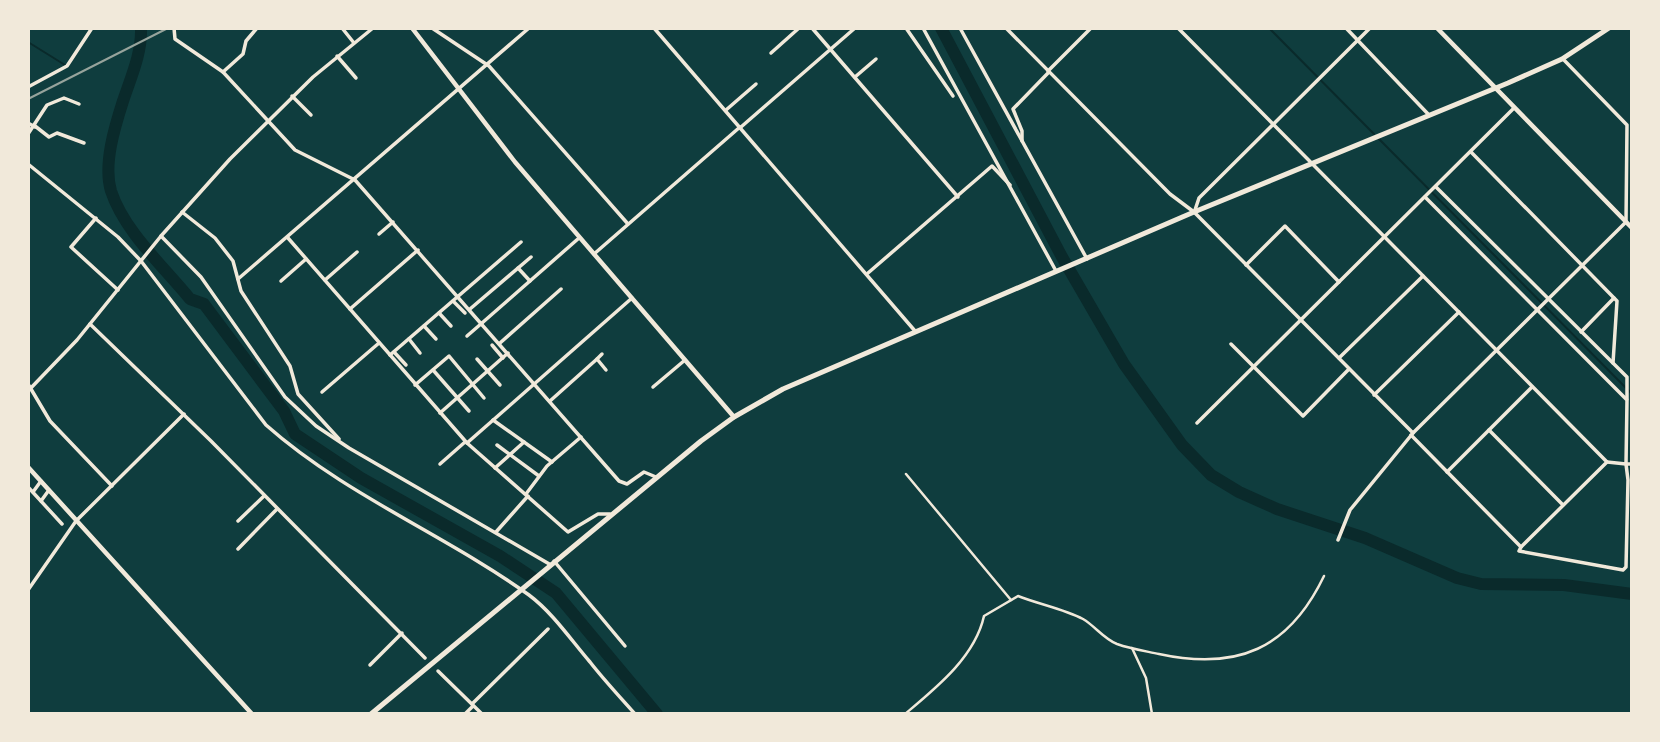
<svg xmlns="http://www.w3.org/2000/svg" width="1660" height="742" font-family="Karla,sans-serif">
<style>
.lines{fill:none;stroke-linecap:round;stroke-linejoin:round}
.stream{stroke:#0a2a2b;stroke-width:2}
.river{stroke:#0a2a2b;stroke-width:12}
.pedestrian{stroke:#f1e9da;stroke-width:2.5}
.minor{stroke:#f1e9da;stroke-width:3.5}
.tertiary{stroke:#f1e9da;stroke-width:4.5}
.trunk{stroke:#f1e9da;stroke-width:5}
.rail{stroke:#97a49c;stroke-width:2}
</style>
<rect width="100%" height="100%" fill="#0f3d3e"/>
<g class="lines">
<g class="stream">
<path d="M1269 28 1374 134"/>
<path d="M28 42 65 65"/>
<path d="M1378 138 1632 394"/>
</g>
<g class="river">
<path d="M141 28C142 53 131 77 123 101 115 126 103 164 111 191 124 231 164 267 190 299L204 304 284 411 295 434 361 478 500 556 556 593 657 714"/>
<path d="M941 28 1062 257 1124 364 1182 445 1211 475 1239 492 1277 509 1365 538 1457 578 1481 584 1564 585 1632 594"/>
</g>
<g class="pedestrian">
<path d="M906 474 1011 600"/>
<path d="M1132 648 1146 678 1152 714"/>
<path d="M905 714C936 688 975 657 984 616L1018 596C1038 604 1064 609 1083 619 1095 626 1104 639 1117 644 1131 649 1145 651 1159 654 1237 671 1289 649 1324 576"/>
</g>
<g class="minor">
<path d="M174 28 175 39 223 72 295 150 355 180 619 481 627 484 644 472 656 477"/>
<path d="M342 28 354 43"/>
<path d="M432 28 489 66 628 224"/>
<path d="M654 28 915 331"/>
<path d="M812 28 958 197"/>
<path d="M906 28 953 96"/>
<path d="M923 28 1056 271"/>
<path d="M960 28 1087 259"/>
<path d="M1006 28 1170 194 1194 212 1413 433"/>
<path d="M1178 28 1607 462 1521 547 1411 435"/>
<path d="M1346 28 1429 115"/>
<path d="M771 53 799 28"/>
<path d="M337 56 356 78"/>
<path d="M1048 71 1091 28"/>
<path d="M223 72 243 54 246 41 257 28"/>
<path d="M855 77 876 59"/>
<path d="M28 87 67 66 92 28"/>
<path d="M292 96 311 115"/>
<path d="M726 110 756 84"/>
<path d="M28 123 35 127"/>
<path d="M35 126 49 137 57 133 84 143"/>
<path d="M741 127 855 28"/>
<path d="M28 134 47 105 64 98 79 104"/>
<path d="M1022 141V131L1013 109 1049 72"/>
<path d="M1471 152 1617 301 1613 363"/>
<path d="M28 164 118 237 141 261 266 425C345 495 444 534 529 595 553 613 571 640 590 662 604 680 620 697 635 714"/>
<path d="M1436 187 1627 377V399"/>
<path d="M1425 197 1627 400 1626 464 1607 462"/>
<path d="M1195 210 1199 198 1370 28"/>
<path d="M182 212 215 238 233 261 241 291 290 366 298 394 339 439"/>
<path d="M96 218 71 247 118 290"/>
<path d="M379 234 393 222"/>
<path d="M161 236 201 277 285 397 316 426 349 448 551 565"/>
<path d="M288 238 467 443 568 532 598 514H610"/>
<path d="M594 254 740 127"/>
<path d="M1246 265 1285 226 1339 282"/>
<path d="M518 268 530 281"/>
<path d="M868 273 992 166 1010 185"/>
<path d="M238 279 529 28"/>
<path d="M325 280 357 252"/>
<path d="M281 281 306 259"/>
<path d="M453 301 465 313"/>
<path d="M350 309 418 250"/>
<path d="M470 309 531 257"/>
<path d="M439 313 451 326"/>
<path d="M482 323 579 238"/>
<path d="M90 324 211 441 425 658"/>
<path d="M424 326 436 339"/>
<path d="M1581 332 1614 298"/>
<path d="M467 336 482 323"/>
<path d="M409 339 420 353"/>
<path d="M500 343 561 289"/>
<path d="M1231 344 1303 416 1349 369"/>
<path d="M492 345 503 358"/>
<path d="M394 352 406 365"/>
<path d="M602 354 597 359 606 370"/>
<path d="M390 355 521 242"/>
<path d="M1339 358 1423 276"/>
<path d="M477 359 500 385"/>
<path d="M433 370 469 411"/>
<path d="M28 384 50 421 112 486"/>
<path d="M415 385 449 356 484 398"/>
<path d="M653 387 685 360"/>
<path d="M28 391 77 340 161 236 230 159 313 77 373 28"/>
<path d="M322 392 379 343"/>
<path d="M1374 395 1459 312"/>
<path d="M550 401 597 359"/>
<path d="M440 413 508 353"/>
<path d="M493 420 552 462"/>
<path d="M1197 423 1513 109"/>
<path d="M1489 430 1563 505"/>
<path d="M467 443 632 298"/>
<path d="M497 445 539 476"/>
<path d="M440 464 465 442"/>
<path d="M495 468 524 442"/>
<path d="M1447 472 1532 387"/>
<path d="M28 487 62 524"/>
<path d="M33 492 41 481"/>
<path d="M526 494 547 466 581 437"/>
<path d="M41 501 49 490"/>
<path d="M238 521 264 496"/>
<path d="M496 532 528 496"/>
<path d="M1338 540 1350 510 1413 433 1626 222 1627 125 1563 59"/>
<path d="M1521 547 1519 551 1623 570 1626 567 1628 480 1626 464H1632"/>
<path d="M238 549 277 509"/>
<path d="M554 561 625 646"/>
<path d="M28 590 76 521 184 414"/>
<path d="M370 665 402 633"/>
<path d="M438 671 482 714"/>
<path d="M472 704 548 629"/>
<path d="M465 714 473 706"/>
</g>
<g class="tertiary">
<path d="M412 28 515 162 734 417"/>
<path d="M1437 28 1632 228"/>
<path d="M28 467 252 714"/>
</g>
<path class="trunk" d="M371 714 701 441 734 417 783 389 1194 212 1508 83 1562 59 1609 28"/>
<path class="rail" d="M28 99 168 28"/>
</g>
<rect width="1660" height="742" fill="none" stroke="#f1e9da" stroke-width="60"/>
</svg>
